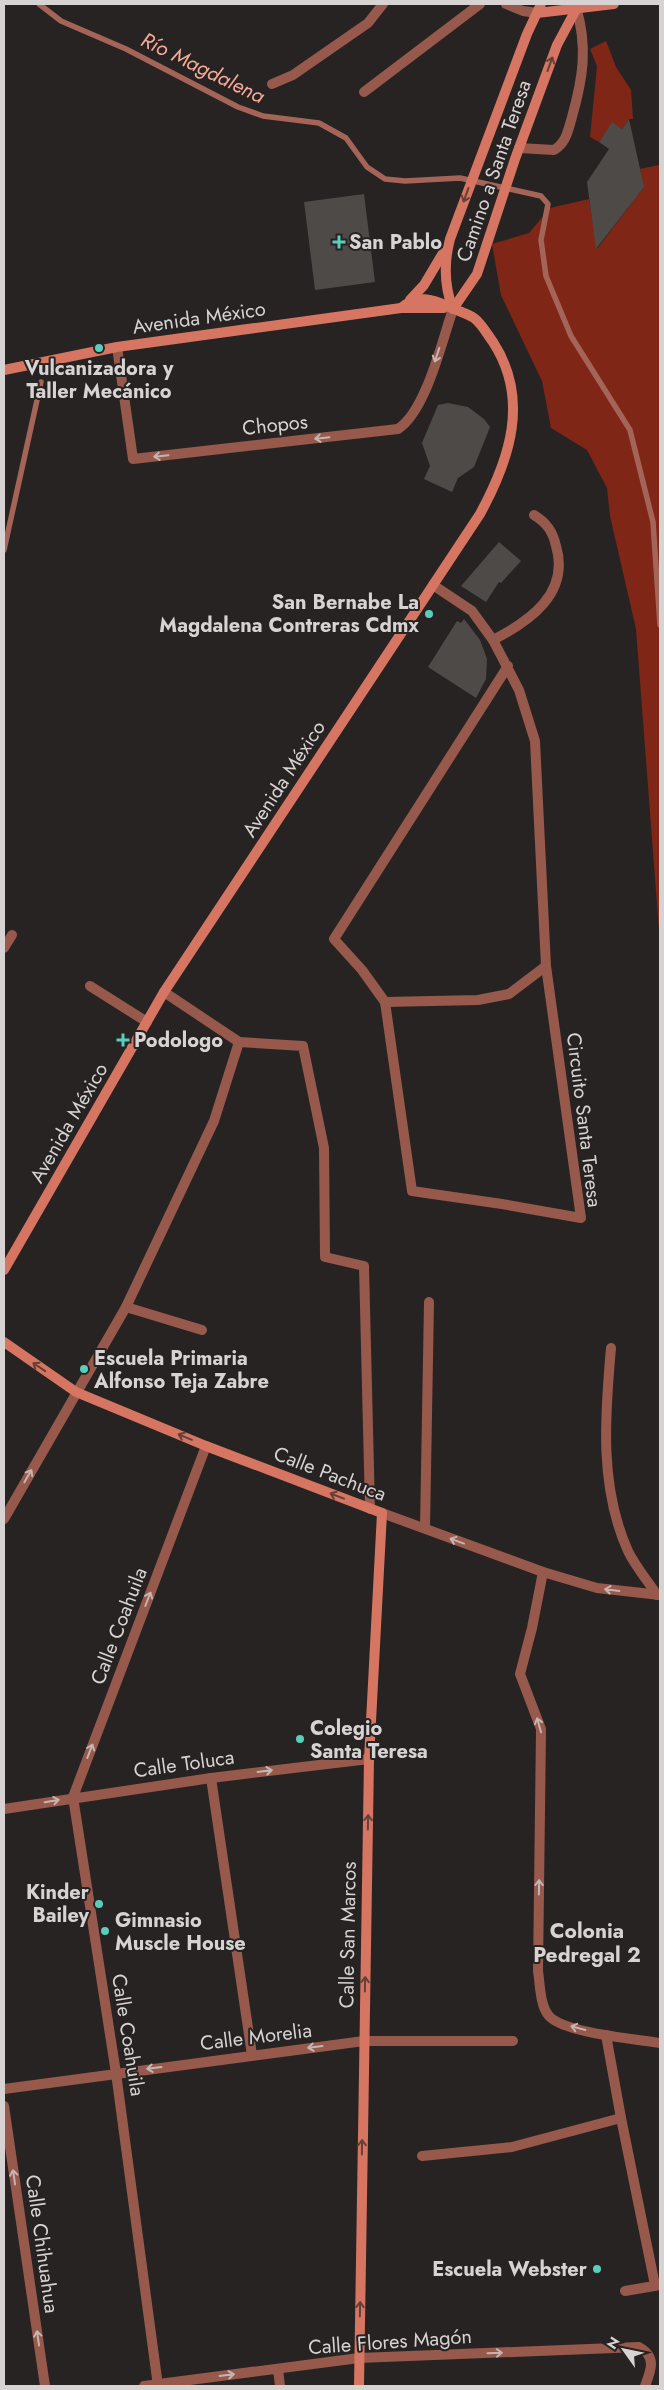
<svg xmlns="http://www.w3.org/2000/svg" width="664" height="2390" font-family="Jost,sans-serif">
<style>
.forest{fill:#7f2616}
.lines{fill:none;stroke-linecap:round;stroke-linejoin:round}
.stream{stroke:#a46458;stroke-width:5.5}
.building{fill:#4e4a48}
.lane{stroke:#96594c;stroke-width:10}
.street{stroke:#96594c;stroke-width:10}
.secondary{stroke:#d67561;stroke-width:10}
.oneway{stroke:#644038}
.oneway2{stroke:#c6b4b0}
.poi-dot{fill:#5acebd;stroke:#272322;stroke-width:2}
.labels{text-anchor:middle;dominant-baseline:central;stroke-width:4;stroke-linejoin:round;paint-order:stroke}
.street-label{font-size:20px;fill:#d6d3d2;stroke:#272322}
.poi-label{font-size:20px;font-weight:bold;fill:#d6d3d2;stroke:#272322;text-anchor:start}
.water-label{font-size:21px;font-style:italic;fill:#f6a999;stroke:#272322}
.neighbourhood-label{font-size:21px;font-weight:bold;fill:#d6d3d2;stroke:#272322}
</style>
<rect width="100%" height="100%" fill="#272322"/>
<g class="forest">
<path d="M606 41 616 67 631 90 633 119H629L622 129 612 123 599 142 590 137 597 66 590 49Z"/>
<path d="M659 165 660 166V944L636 629 610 516 607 488 587 450 551 428 542 381 501 295 492 244 529 233 550 208 589 199 597 249 643 188 640 169Z"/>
</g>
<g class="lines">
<g class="stream">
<path d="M39 4 61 21 126 49 238 107 263 116 319 123 346 138 367 167 385 179 405 181 460 178 541 196 548 204 541 240 546 276 571 336 630 430 653 522 660 625"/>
<path d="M4 550 41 382"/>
</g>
</g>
<g class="building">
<path d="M629 119 644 187 596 249 587 182 609 149 599 142 612 122 622 129Z"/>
<path d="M364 194 375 282 315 290 304 202Z"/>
<path d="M448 403 468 407 484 419 490 427 474 467 458 478 452 492 424 479 430 466 422 443 438 405Z"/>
<path d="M499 542 521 561 501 583 499 582 486 602 461 586Z"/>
<path d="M464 619 480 640 487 659 486 679 476 698 428 667 457 621 461 623Z"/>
</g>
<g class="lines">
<g class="lane">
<path d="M506 4 523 11 537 13"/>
<path d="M272 84 293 75 368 23 383 4"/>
<path d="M364 92 480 4"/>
<path d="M519 148 554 150C566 143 568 131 572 117 583 78 588 47 576 7"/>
<path d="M422 2156 512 2147 621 2118"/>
</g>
<g class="street">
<path d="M117 347 133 459 398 429C426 411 442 341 453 309"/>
<path d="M433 585 472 611 493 640 519 690 535 741 546 966 581 1218 502 1204 412 1191 385 1002 362 970 334 939 508 666"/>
<path d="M493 640C530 621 570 593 556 546 553 532 547 523 534 515"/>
<path d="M4 948 12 935"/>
<path d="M90 986 147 1022"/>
<path d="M164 992 239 1042"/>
<path d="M385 1002 478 1000 509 994 546 966"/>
<path d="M239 1042 303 1046 324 1148 325 1257 364 1266 370 1509"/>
<path d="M126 1307 202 1330"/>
<path d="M611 1348C605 1415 599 1487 628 1551 635 1566 648 1581 657 1595"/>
<path d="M382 1513 543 1572 597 1588 660 1595"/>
<path d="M4 1519 126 1307 214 1121 239 1042"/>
<path d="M425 1528 429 1302"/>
<path d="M543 1572 532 1628 520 1674 541 1729 538 1971C540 1984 540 2006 549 2016 564 2033 636 2039 660 2043"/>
<path d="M211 1778 252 2055"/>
<path d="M4 1809 211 1778 369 1759"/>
<path d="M606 2035 621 2118 655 2285"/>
<path d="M4 2089 364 2041H513"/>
<path d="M4 2106 45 2386"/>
<path d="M625 2291 660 2285"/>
<path d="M278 2369 280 2386"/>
<path d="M144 2386 359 2358 639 2347C657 2357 651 2370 645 2386"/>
<path d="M158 2386 116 2073 73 1797 206 1446"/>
</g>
<g class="secondary">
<path d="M537 13 614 4"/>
<path d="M410 300 424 285 443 253"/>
<path d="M453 309 477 274 515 159 557 45 579 4"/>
<path d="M453 309C444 286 444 262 450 239L527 34 541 4"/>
<path d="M4 370 117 347 401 308H444"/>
<path d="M4 1270 164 992 480 514C510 459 530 399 493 342 487 334 482 324 474 318 467 313 457 311 450 307 432 299 417 294 401 308"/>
<path d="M4 1342 76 1392 206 1446 382 1513 369 1759 359 2386"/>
</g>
</g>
<defs><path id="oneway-shaft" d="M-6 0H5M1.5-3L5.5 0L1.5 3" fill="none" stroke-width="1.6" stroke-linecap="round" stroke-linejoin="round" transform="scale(1.25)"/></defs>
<g class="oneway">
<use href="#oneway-shaft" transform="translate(550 64) rotate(-70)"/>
<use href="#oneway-shaft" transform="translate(466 195) rotate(110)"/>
<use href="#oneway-shaft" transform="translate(39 1367) rotate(-146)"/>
<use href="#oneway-shaft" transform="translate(185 1437) rotate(-157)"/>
<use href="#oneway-shaft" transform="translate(337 1496) rotate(-159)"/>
<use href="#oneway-shaft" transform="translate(368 1822) rotate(-89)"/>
<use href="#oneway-shaft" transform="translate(365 1984) rotate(-89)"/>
<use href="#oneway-shaft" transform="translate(362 2147) rotate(-89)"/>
<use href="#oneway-shaft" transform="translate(360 2309) rotate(-89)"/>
</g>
<g class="oneway2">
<use href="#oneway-shaft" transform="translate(437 355) rotate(108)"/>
<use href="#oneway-shaft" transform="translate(322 438) rotate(174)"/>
<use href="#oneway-shaft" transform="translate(161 456) rotate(174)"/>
<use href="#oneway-shaft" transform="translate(28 1476) rotate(-60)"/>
<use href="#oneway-shaft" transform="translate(457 1541) rotate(-160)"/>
<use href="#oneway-shaft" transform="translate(612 1590) rotate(-173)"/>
<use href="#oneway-shaft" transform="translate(148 1599) rotate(-69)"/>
<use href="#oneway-shaft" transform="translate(539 1725) rotate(-106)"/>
<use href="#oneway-shaft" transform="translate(90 1751) rotate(-69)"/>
<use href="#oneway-shaft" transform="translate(265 1771) rotate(-7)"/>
<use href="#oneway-shaft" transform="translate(52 1801) rotate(-10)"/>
<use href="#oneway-shaft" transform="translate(539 1887) rotate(-89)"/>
<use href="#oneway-shaft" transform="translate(578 2028) rotate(-165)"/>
<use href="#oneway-shaft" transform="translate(315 2047) rotate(173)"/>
<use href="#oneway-shaft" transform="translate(154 2068) rotate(173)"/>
<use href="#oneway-shaft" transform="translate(14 2177) rotate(-98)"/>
<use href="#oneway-shaft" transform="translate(38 2338) rotate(-98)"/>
<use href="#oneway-shaft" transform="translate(495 2353) rotate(-2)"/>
<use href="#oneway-shaft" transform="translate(227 2375) rotate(-7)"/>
</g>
<g class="poi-dot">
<path d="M336.5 234.5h5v5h5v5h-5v5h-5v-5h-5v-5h5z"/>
<circle cx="99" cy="348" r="5"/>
<circle cx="429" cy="614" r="5"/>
<path d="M120.5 1032.5h5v5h5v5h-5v5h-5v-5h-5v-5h5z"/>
<circle cx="84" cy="1369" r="5"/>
<circle cx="300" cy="1739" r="5"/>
<circle cx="99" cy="1904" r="5"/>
<circle cx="105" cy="1931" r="5"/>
<circle cx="597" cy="2269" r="5"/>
</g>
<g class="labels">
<g class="street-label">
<text transform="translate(494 171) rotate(-71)">Camino a Santa Teresa</text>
<text transform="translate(199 318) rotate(-8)">Avenida México</text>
<text transform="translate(275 425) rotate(-6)">Chopos</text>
<text transform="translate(284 779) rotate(-57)">Avenida México</text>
<text transform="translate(584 1120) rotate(83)">Circuito Santa Teresa</text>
<text transform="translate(69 1123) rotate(-60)">Avenida México</text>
<text transform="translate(330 1474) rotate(21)">Calle Pachuca</text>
<text transform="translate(119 1626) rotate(-69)">Calle Coahuila</text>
<text transform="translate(184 1764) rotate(-8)">Calle Toluca</text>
<text transform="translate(348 1935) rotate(-89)">Calle San Marcos</text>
<text transform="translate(128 2035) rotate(81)">Calle Coahuila</text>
<text transform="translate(256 2037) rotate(-7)">Calle Morelia</text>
<text transform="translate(42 2244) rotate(82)">Calle Chihuahua</text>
<text transform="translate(390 2342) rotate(-4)">Calle Flores Magón</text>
</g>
<g class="poi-label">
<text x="349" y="242">San Pablo</text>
<text x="99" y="368" text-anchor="middle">Vulcanizadora y<tspan x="99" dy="23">Taller Mecánico</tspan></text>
<text x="419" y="602" text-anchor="end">San Bernabe La<tspan x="419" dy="23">Magdalena Contreras Cdmx</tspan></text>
<text x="134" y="1040">Podologo</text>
<text x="94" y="1358">Escuela Primaria<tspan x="94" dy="23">Alfonso Teja Zabre</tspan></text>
<text x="310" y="1728">Colegio<tspan x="310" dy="23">Santa Teresa</tspan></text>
<text x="89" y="1892" text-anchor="end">Kinder<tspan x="89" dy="23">Bailey</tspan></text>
<text x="115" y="1920">Gimnasio<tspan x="115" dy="23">Muscle House</tspan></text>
<text x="587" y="2269" text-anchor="end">Escuela Webster</text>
</g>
<g class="water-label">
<text transform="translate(203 68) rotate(26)">Río Magdalena</text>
</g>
<g class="neighbourhood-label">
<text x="587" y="1931">Colonia<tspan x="587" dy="24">Pedregal 2</tspan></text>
</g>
</g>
<rect width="664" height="2390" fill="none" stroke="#d6d3d2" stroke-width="10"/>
<g transform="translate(624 2350) rotate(303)" stroke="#272322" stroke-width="4" paint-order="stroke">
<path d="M0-4L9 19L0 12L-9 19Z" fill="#d6d3d2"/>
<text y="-8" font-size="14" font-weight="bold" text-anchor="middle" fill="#d6d3d2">N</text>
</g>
</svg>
